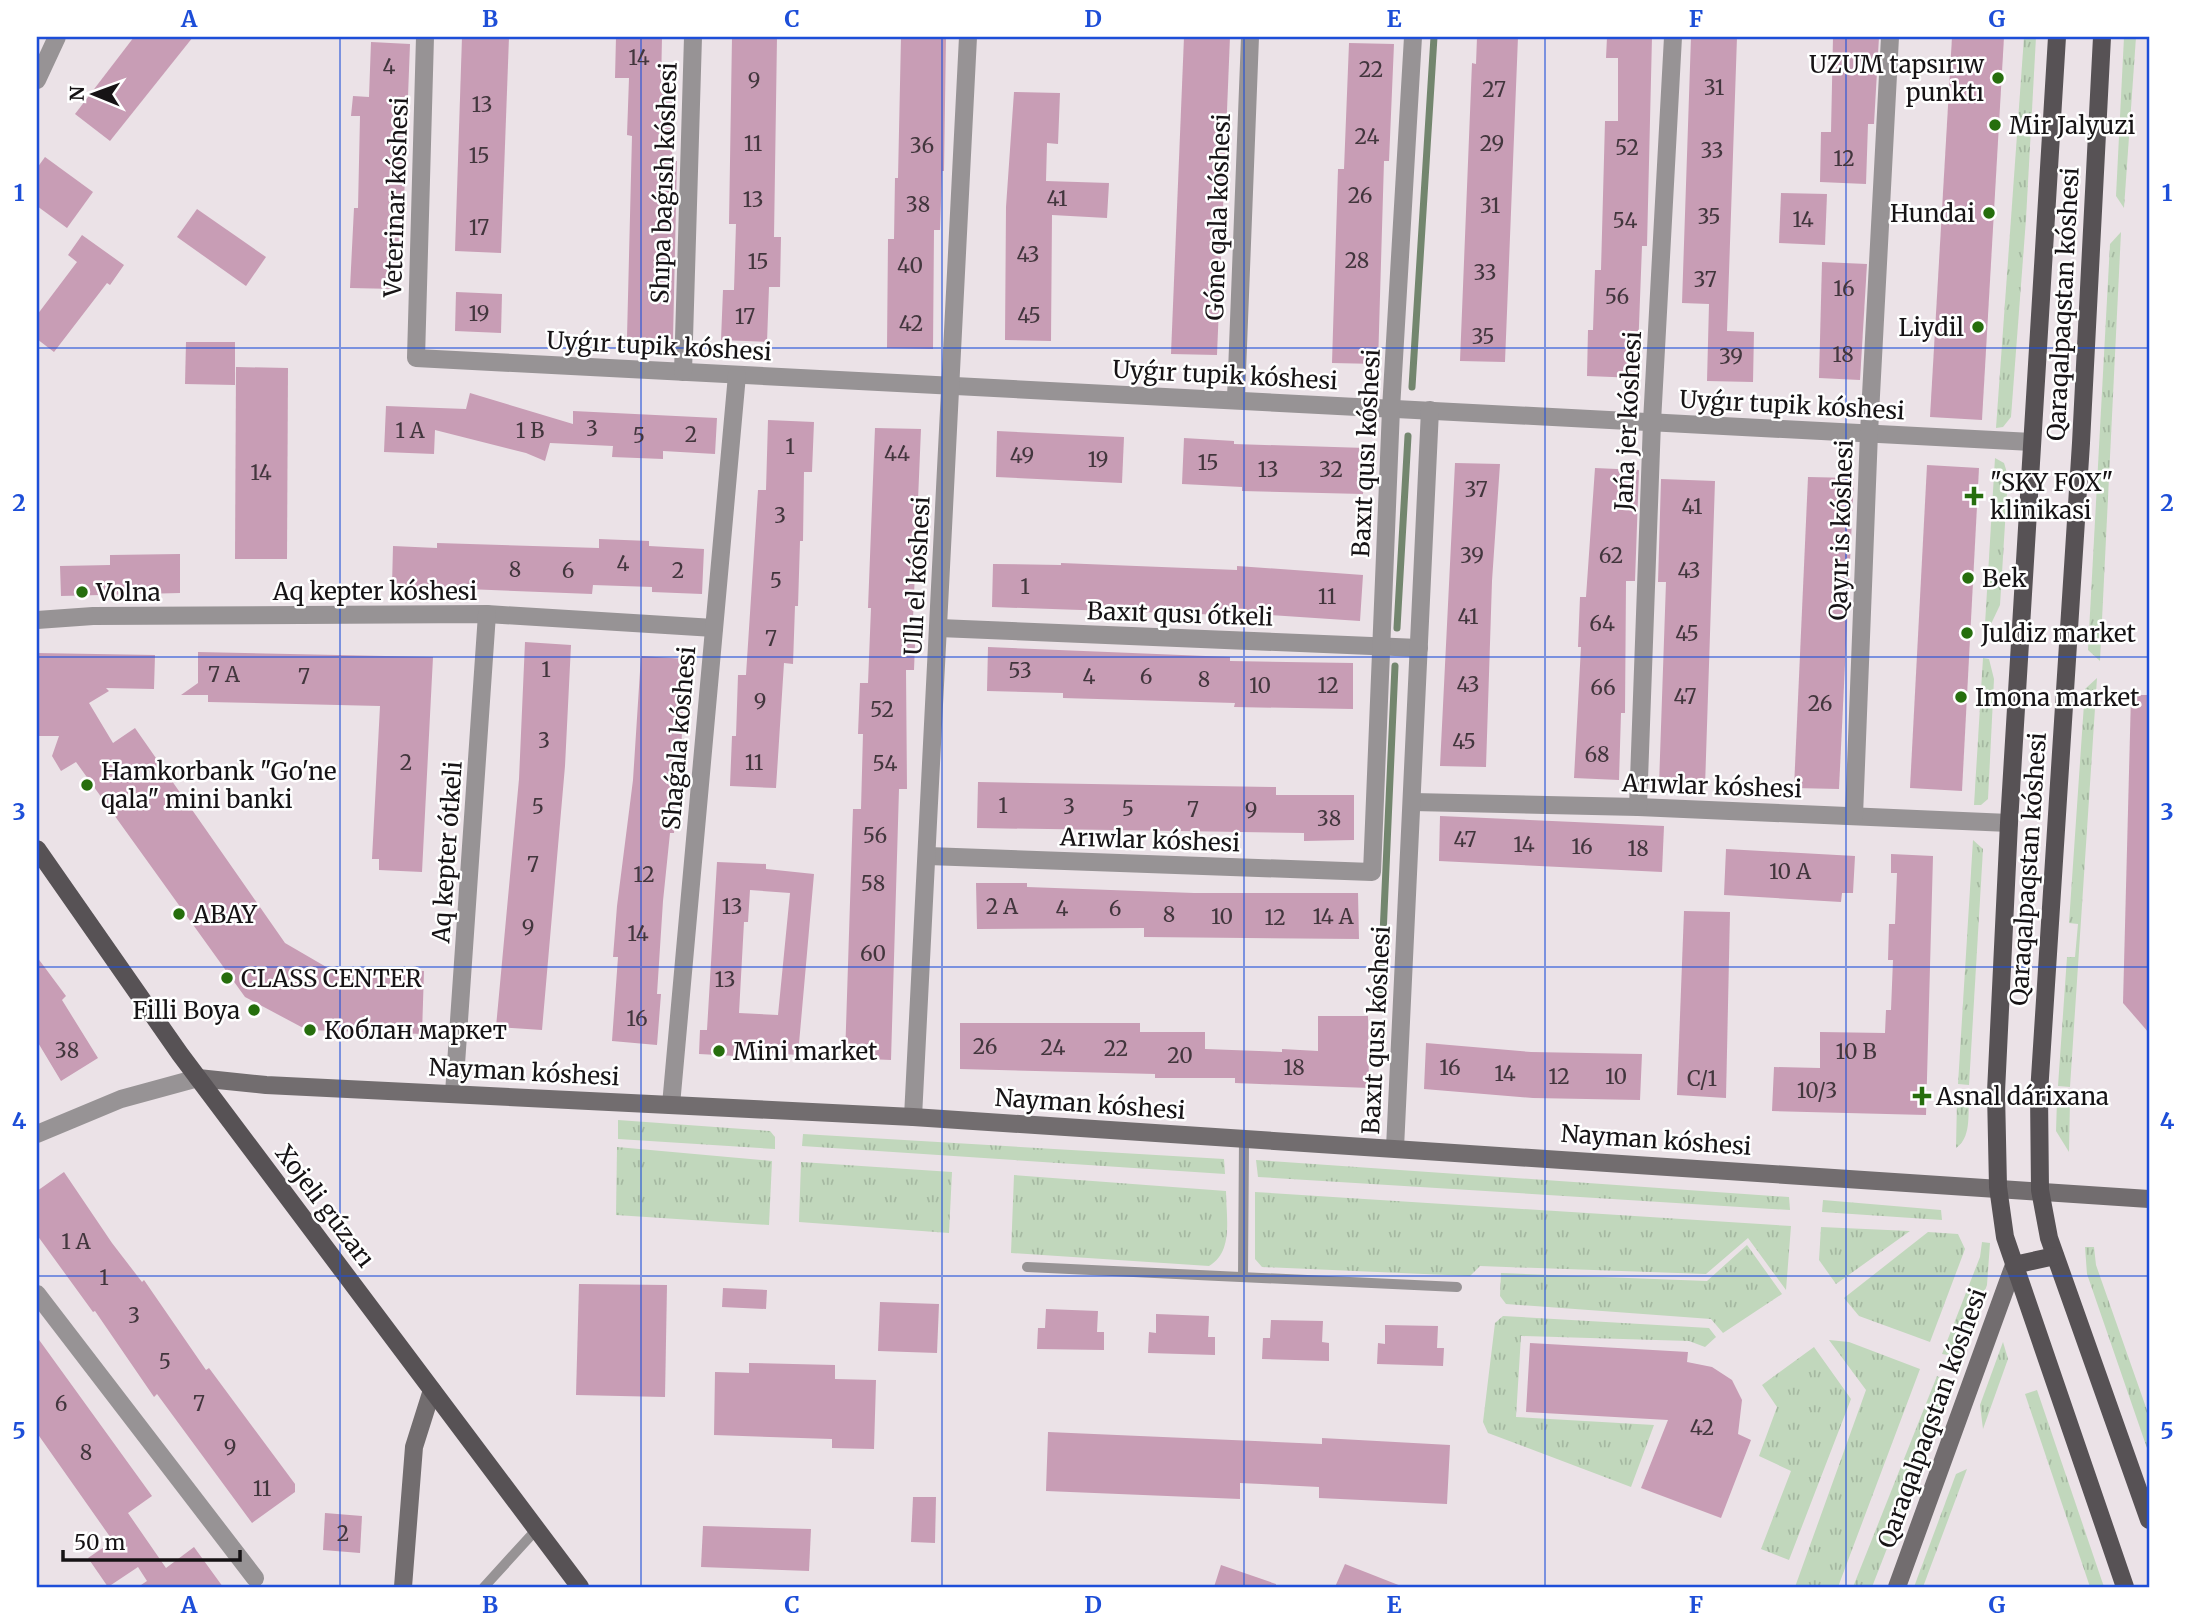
<svg xmlns="http://www.w3.org/2000/svg" width="2186" height="1624" font-family="Merriweather,serif">
<style>
.grass{fill:url(#grass-tufts)}
.lines{fill:none;stroke-linecap:round;stroke-linejoin:round}
.stream{stroke:#73866e;stroke-width:7}
.building{fill:#c89db5;fill-rule:evenodd}
.lane{stroke:#979395;stroke-width:10}
.street{stroke:#979395;stroke-width:18}
.secondary{stroke:#726d6f;stroke-width:18}
.primary{stroke:#575255;stroke-width:18}
.grid{fill:none;stroke:#1d4ed8;stroke-width:2;stroke-opacity:0.55}
.poi-dot{fill:#266e0d;stroke:#fff;stroke-width:2.5}
.labels{text-anchor:middle;dominant-baseline:central;stroke-width:5;stroke-linejoin:round;paint-order:stroke}
.number-label{font-size:21px;fill:#42363d}
.poi-label{font-size:24px;fill:#161315;stroke:#fff;text-anchor:start}
.street-label{font-size:24px;fill:#161315;stroke:#fff}
.neatline{fill:none;stroke:#1d4ed8;stroke-width:2.5}
.grid-label{font-size:23px;text-anchor:middle;font-weight:bold;fill:#1d4ed8}
</style>
<defs>
<pattern id="grass-tufts" width="24" height="20" patternUnits="userSpaceOnUse" patternTransform="scale(1.75)"><rect width="24" height="20" fill="#c1d7bc"/><path d="M3 7l-1-3M5 7V3M7 7l1-3M15 17l-1-3M17 17v-4M19 17l1-3" fill="none" stroke="#a5b8a1"/></pattern>
</defs>
<rect width="100%" height="100%" fill="#ebe2e7"/>
<g class="grass">
<path d="M2024 37H2036L2026 219 2011 417 2003 427 1996 428Z"/>
<path d="M2124 37H2136L2124 208 2116 196Z"/>
<path d="M2121 232 2100 661 2088 650 2110 244Z"/>
<path d="M1995 458 2004 463 2008 476 2000 605 1991 624H1985Z"/>
<path d="M1983 658 1989 659 1994 679 1988 799 1981 805H1974Z"/>
<path d="M2097 678 2070 1087 2058 1086 2067 957H2075L2078 924 2069 923 2085 689Z"/>
<path d="M1973 840 1983 849 1969 1085 1958 1084Z"/>
<path d="M1957 1099H1969C1968 1116 1971 1138 1956 1148Z"/>
<path d="M2057 1099 2070 1100 2069 1152 2056 1131Z"/>
<path d="M618 1120 770 1131 775 1137V1149L618 1139Z"/>
<path d="M803 1134 1224 1159 1225 1174 802 1146Z"/>
<path d="M617 1147 772 1161 769 1225 616 1215Z"/>
<path d="M1256 1160 1789 1197 1790 1210 1258 1177Z"/>
<path d="M801 1162 952 1172 949 1233 799 1222Z"/>
<path d="M1014 1175 1226 1191C1226 1216 1234 1252 1209 1266L1011 1253Z"/>
<path d="M1255 1192 1791 1226 1786 1290 1748 1238 1706 1274 1480 1266 1470 1276 1262 1267 1255 1259Z"/>
<path d="M1823 1200 1941 1210 1942 1220 1822 1212Z"/>
<path d="M1821 1227 1910 1231 1836 1284 1819 1260Z"/>
<path d="M1928 1232 1958 1234 1965 1249 1930 1342 1859 1316 1844 1298Z"/>
<path d="M1982 1242 1990 1243 1987 1285 1960 1357 1942 1354 1980 1257Z"/>
<path d="M1747 1245 1782 1294 1723 1333 1711 1319 1506 1304 1500 1296 1501 1273 1707 1281Z"/>
<path d="M2085 1247H2094L2096 1265 2149 1416V1454L2087 1274Z"/>
<path d="M1503 1316 1709 1328 1716 1337 1705 1347 1689 1341 1521 1336 1516 1417 1654 1425 1631 1487 1488 1433 1483 1422 1495 1323Z"/>
<path d="M1829 1340 1849 1342 1920 1369 1838 1587H1795L1866 1390Z"/>
<path d="M2003 1342 2008 1359 1983 1429 1980 1405Z"/>
<path d="M1814 1347 1851 1399 1789 1560 1761 1549 1791 1471 1759 1456 1777 1407 1762 1385Z"/>
<path d="M1937 1376 1949 1382 1948 1392 1872 1587H1853Z"/>
<path d="M2037 1390 2104 1587H2090L2025 1394Z"/>
<path d="M1967 1469 1923 1587H1914L1956 1474Z"/>
</g>
<g class="lines">
<g class="stream">
<path d="M1412 387 1434 37"/>
<path d="M1397 628 1408 436"/>
<path d="M1380 1002 1395 666"/>
</g>
</g>
<g class="building">
<path d="M134 37H193L110 141 75 114Z"/>
<path d="M462 37H509L501 253 455 251Z"/>
<path d="M616 37H662L661 86H674L672 161H677L673 339 627 337 632 136 627 135 629 78H615Z"/>
<path d="M732 37H777L774 237H781L780 287H769L767 342 721 340 723 290H734L736 224H729Z"/>
<path d="M901 37H946L944 171H942L940 230H934L933 349 887 348 888 239H894L895 178H898Z"/>
<path d="M1184 37H1230L1217 355 1171 354Z"/>
<path d="M1477 37H1518L1505 362 1460 361 1472 63 1476 64Z"/>
<path d="M1607 37H1652L1647 246H1642L1637 378 1587 376 1588 330H1593L1595 270H1601L1605 121H1618V58H1606Z"/>
<path d="M1691 37H1737L1727 331 1754 332 1753 382 1707 381 1709 304 1682 303Z"/>
<path d="M1833 37H1879L1874 124H1868L1866 184 1820 182 1821 132H1831Z"/>
<path d="M1952 37H2004L1982 420 1930 417Z"/>
<path d="M371 42 410 44 404 201H401L396 289 350 288 354 208H358L360 116H351L353 96 369 97Z"/>
<path d="M1349 43 1394 44 1389 161H1384L1378 364 1332 363 1338 169H1344Z"/>
<path d="M1014 92 1060 93 1058 144 1047 143 1046 181 1109 183 1107 218 1052 215 1051 341 1005 340 1006 207Z"/>
<path d="M45 157 93 192 67 228 37 206V168Z"/>
<path d="M1781 193 1827 194 1825 245 1779 243Z"/>
<path d="M197 209 266 257 246 286 177 237Z"/>
<path d="M82 235 124 265 110 285 107 283 54 352 37 339V315L77 262 68 255Z"/>
<path d="M1822 262 1867 264 1860 380 1819 378Z"/>
<path d="M456 292 502 294 501 333 455 331Z"/>
<path d="M186 342H235V385L185 384Z"/>
<path d="M236 367 288 368 287 559H235Z"/>
<path d="M470 393 573 424V411L717 418 715 454 663 451V459L612 457 613 446 550 443 545 461 526 453 435 430 434 454 384 452 386 406 466 409Z"/>
<path d="M768 420 814 422 812 472H804L803 541H800L798 606H795L793 664 784 663 776 788 730 786 732 736H736L738 675H746L758 490H766Z"/>
<path d="M875 428 921 429 913 619H916L914 670H906L907 789H899L891 1060 845 1058 853 809H861L863 734H858L860 683H868L871 608H868Z"/>
<path d="M997 431 1124 437 1122 483 996 477Z"/>
<path d="M1184 438 1234 441V444L1366 448 1363 494 1242 491V487L1182 484Z"/>
<path d="M1455 463 1500 464 1492 581 1486 767 1440 766Z"/>
<path d="M1927 465 1979 468 1962 791 1910 788Z"/>
<path d="M1595 468 1639 470 1635 581H1626L1625 713H1621L1619 780 1574 778 1581 647H1578L1580 597H1586Z"/>
<path d="M1808 477 1854 478 1839 789 1794 788Z"/>
<path d="M1661 479 1715 481 1705 787 1659 785 1666 582H1658Z"/>
<path d="M599 539 649 541V546L704 549 702 594 652 592V587L593 585 592 594 392 586 393 546 437 548V543L599 548Z"/>
<path d="M180 554V593L61 596 60 566 110 565V555Z"/>
<path d="M1061 563 1237 570V566L1363 575 1360 621 1226 612V615L992 607 993 564 1061 565Z"/>
<path d="M525 642 571 645 565 766 542 1030 496 1027 519 779Z"/>
<path d="M988 647 1230 657V661L1353 663V709L1234 707 1235 703 1063 698V693L987 691Z"/>
<path d="M198 652 433 657 422 872 379 870V859H372L380 706 208 702V695H181L198 683Z"/>
<path d="M37 653 155 655 154 689 106 688 109 691 89 703 113 743 135 728 285 943 328 968 424 971 422 1034 307 1030 245 997 76 762 61 771 52 756 59 736H37Z"/>
<path d="M641 656 686 659 680 769H678L674 833H670L663 901 657 994H661L657 1045 612 1041 618 957H613L617 906 633 780Z"/>
<path d="M2131 695H2149V1033L2123 1003Z"/>
<path d="M978 782 1276 787V795H1354V840L1304 841V833L977 828Z"/>
<path d="M1440 816 1664 826 1662 872 1439 861Z"/>
<path d="M1726 849 1855 856 1853 893H1842L1841 902 1724 895Z"/>
<path d="M1891 854 1933 856 1926 1115 1772 1111 1774 1067 1820 1068V1032L1885 1033 1886 1010H1891L1893 960H1888L1889 924H1895L1897 873H1891Z"/>
<path d="M717 862 766 864V869L814 874 798 1055 737 1051 736 1056 699 1054 700 1030H707ZM750 890 790 893 778 1015 739 1013 744 922H748Z"/>
<path d="M976 883H1027V887L1194 893H1358L1359 939 1144 937V928L977 929Z"/>
<path d="M1684 911 1730 912 1726 1098 1677 1095Z"/>
<path d="M37 957 66 996 62 1000 98 1058 61 1081 37 1041Z"/>
<path d="M1318 1016H1368L1369 1088 1235 1083V1078H1155V1074L960 1069V1023H1140V1032H1205V1049L1282 1052V1049L1318 1051Z"/>
<path d="M1426 1043 1531 1052 1642 1054 1640 1100 1533 1098 1424 1089Z"/>
<path d="M64 1172 112 1243 142 1282 144 1280 206 1370 209 1368 295 1484V1492L252 1523 157 1394 154 1397 95 1311 93 1312 37 1235V1191Z"/>
<path d="M579 1284 667 1285 665 1397 576 1395Z"/>
<path d="M723 1288 767 1290 766 1309 722 1307Z"/>
<path d="M880 1302 939 1304 937 1353 878 1351Z"/>
<path d="M1046 1309 1098 1311 1097 1332H1104V1350L1037 1349 1038 1328H1045Z"/>
<path d="M1156 1314 1209 1316 1208 1337H1215V1355L1148 1353 1149 1332 1156 1333Z"/>
<path d="M1271 1320 1323 1321 1322 1342 1329 1343V1361L1262 1359 1263 1338H1270Z"/>
<path d="M1385 1325 1438 1326 1437 1348H1444L1443 1366 1377 1364 1378 1343 1385 1344Z"/>
<path d="M37 1337 152 1496 128 1513 166 1568 194 1547 223 1587H138L147 1581 138 1567 108 1587 88 1558 113 1541 37 1433Z"/>
<path d="M1530 1343 1688 1352 1687 1362 1712 1367 1732 1380 1742 1400 1738 1434 1751 1440 1721 1518 1641 1488 1668 1420 1526 1412Z"/>
<path d="M749 1363 835 1365V1379L876 1380 874 1449 832 1448V1439L714 1435 715 1372 749 1373Z"/>
<path d="M1048 1432 1322 1444V1438L1450 1445 1447 1504 1319 1498V1487L1240 1483V1499L1046 1491Z"/>
<path d="M913 1497H936L935 1543 911 1542Z"/>
<path d="M325 1513 362 1516 360 1553 323 1550Z"/>
<path d="M703 1526 811 1529 809 1571 701 1567Z"/>
<path d="M1345 1564 1401 1586V1587H1335Z"/>
<path d="M1221 1565 1276 1584V1587H1214Z"/>
</g>
<g class="lines">
<g class="lane">
<path d="M1027 1267 1457 1287"/>
<path d="M1243 1277 1244 1139"/>
<path d="M484 1587 536 1530"/>
</g>
<g class="street">
<path d="M425 37 416 358 2032 442"/>
<path d="M37 80 57 37"/>
<path d="M683 372 693 37"/>
<path d="M1236 398 1250 37"/>
<path d="M37 620 93 616 487 614 714 628"/>
<path d="M939 628 1419 648"/>
<path d="M1413 802 1638 807 2009 823"/>
<path d="M1638 807 1652 422 1673 37"/>
<path d="M1854 816 1869 433 1890 37"/>
<path d="M928 856 1372 872 1391 409 1413 37"/>
<path d="M454 1093 487 614"/>
<path d="M671 1105 737 375"/>
<path d="M913 1117 968 37"/>
<path d="M37 1134 121 1099 198 1078"/>
<path d="M1395 1148 1430 410"/>
<path d="M37 1294 255 1578"/>
</g>
<g class="secondary">
<path d="M198 1078 266 1085 913 1117 2149 1199"/>
<path d="M403 1587 414 1447 432 1390"/>
<path d="M1897 1587 2014 1265"/>
</g>
<g class="primary">
<path d="M2057 37 2009 823 1996 1092 1998 1187 2005 1237 2125 1587"/>
<path d="M2102 37 2081 443 2039 1093 2040 1190 2049 1238 2149 1520"/>
<path d="M37 849 180 1054 580 1587"/>
<path d="M2014 1265 2055 1256"/>
</g>
</g>
<path class="grid" d="M340 37V1587M641 37V1587M942 37V1587M1244 37V1587M1545 37V1587M1846 37V1587M37 348H2149M37 657H2149M37 967H2149M37 1276H2149"/>
<g class="poi-dot">
<circle cx="1998" cy="78" r="7"/>
<circle cx="1995" cy="125" r="7"/>
<circle cx="1989" cy="213" r="7"/>
<circle cx="1978" cy="327" r="7"/>
<path d="M1970.5 485.5h7v7h7v7h-7v7h-7v-7h-7v-7h7z"/>
<circle cx="1968" cy="578" r="7"/>
<circle cx="82" cy="592" r="7"/>
<circle cx="1967" cy="633" r="7"/>
<circle cx="1961" cy="697" r="7"/>
<circle cx="87" cy="785" r="7"/>
<circle cx="179" cy="914" r="7"/>
<circle cx="227" cy="978" r="7"/>
<circle cx="254" cy="1010" r="7"/>
<circle cx="310" cy="1030" r="7"/>
<circle cx="719" cy="1051" r="7"/>
<path d="M1918.5 1085.5h7v7h7v7h-7v7h-7v-7h-7v-7h7z"/>
</g>
<g class="labels">
<g class="number-label">
<text x="639" y="57">14</text>
<text x="389" y="66">4</text>
<text x="1371" y="69">22</text>
<text x="754" y="80">9</text>
<text x="1714" y="87">31</text>
<text x="1494" y="89">27</text>
<text x="482" y="104">13</text>
<text x="1367" y="136">24</text>
<text x="753" y="143">11</text>
<text x="1492" y="143">29</text>
<text x="922" y="145">36</text>
<text x="1627" y="147">52</text>
<text x="1712" y="150">33</text>
<text x="479" y="155">15</text>
<text x="1844" y="158">12</text>
<text x="1360" y="195">26</text>
<text x="1057" y="198">41</text>
<text x="753" y="199">13</text>
<text x="918" y="204">38</text>
<text x="1490" y="205">31</text>
<text x="1709" y="216">35</text>
<text x="1803" y="219">14</text>
<text x="1625" y="220">54</text>
<text x="479" y="227">17</text>
<text x="1028" y="254">43</text>
<text x="1357" y="260">28</text>
<text x="758" y="261">15</text>
<text x="910" y="265">40</text>
<text x="1485" y="272">33</text>
<text x="1705" y="279">37</text>
<text x="1844" y="288">16</text>
<text x="1617" y="296">56</text>
<text x="479" y="313">19</text>
<text x="1029" y="315">45</text>
<text x="745" y="316">17</text>
<text x="911" y="323">42</text>
<text x="1483" y="336">35</text>
<text x="1843" y="354">18</text>
<text x="1731" y="356">39</text>
<text x="592" y="428">3</text>
<text x="410" y="430">1 А</text>
<text x="530" y="430">1 В</text>
<text x="691" y="434">2</text>
<text x="639" y="435">5</text>
<text x="790" y="446">1</text>
<text x="897" y="453">44</text>
<text x="1022" y="455">49</text>
<text x="1098" y="459">19</text>
<text x="1208" y="462">15</text>
<text x="1268" y="469">13</text>
<text x="1331" y="469">32</text>
<text x="261" y="472">14</text>
<text x="1476" y="489">37</text>
<text x="1692" y="506">41</text>
<text x="780" y="515">3</text>
<text x="1472" y="555">39</text>
<text x="1611" y="555">62</text>
<text x="623" y="563">4</text>
<text x="515" y="569">8</text>
<text x="568" y="570">6</text>
<text x="678" y="570">2</text>
<text x="1689" y="570">43</text>
<text x="776" y="580">5</text>
<text x="1025" y="586">1</text>
<text x="1327" y="596">11</text>
<text x="1468" y="616">41</text>
<text x="1602" y="623">64</text>
<text x="1687" y="633">45</text>
<text x="771" y="638">7</text>
<text x="546" y="669">1</text>
<text x="1020" y="670">53</text>
<text x="224" y="674">7 А</text>
<text x="304" y="676">7</text>
<text x="1089" y="676">4</text>
<text x="1146" y="676">6</text>
<text x="1204" y="679">8</text>
<text x="1468" y="684">43</text>
<text x="1260" y="685">10</text>
<text x="1328" y="685">12</text>
<text x="1603" y="687">66</text>
<text x="1685" y="696">47</text>
<text x="760" y="701">9</text>
<text x="1820" y="703">26</text>
<text x="882" y="709">52</text>
<text x="544" y="740">3</text>
<text x="1464" y="741">45</text>
<text x="1597" y="754">68</text>
<text x="406" y="762">2</text>
<text x="754" y="762">11</text>
<text x="885" y="763">54</text>
<text x="1003" y="805">1</text>
<text x="538" y="806">5</text>
<text x="1069" y="806">3</text>
<text x="1128" y="808">5</text>
<text x="1193" y="809">7</text>
<text x="1251" y="810">9</text>
<text x="1329" y="818">38</text>
<text x="875" y="835">56</text>
<text x="1465" y="839">47</text>
<text x="1524" y="844">14</text>
<text x="1582" y="846">16</text>
<text x="1638" y="848">18</text>
<text x="533" y="864">7</text>
<text x="1790" y="871">10 А</text>
<text x="644" y="874">12</text>
<text x="873" y="883">58</text>
<text x="732" y="906">13</text>
<text x="1002" y="906">2 А</text>
<text x="1062" y="908">4</text>
<text x="1115" y="908">6</text>
<text x="1169" y="914">8</text>
<text x="1222" y="916">10</text>
<text x="1333" y="916">14 А</text>
<text x="1275" y="917">12</text>
<text x="528" y="927">9</text>
<text x="638" y="933">14</text>
<text x="873" y="953">60</text>
<text x="725" y="979">13</text>
<text x="637" y="1018">16</text>
<text x="985" y="1046">26</text>
<text x="1053" y="1047">24</text>
<text x="1116" y="1048">22</text>
<text x="67" y="1050">38</text>
<text x="1856" y="1051">10 В</text>
<text x="1180" y="1055">20</text>
<text x="1294" y="1067">18</text>
<text x="1450" y="1067">16</text>
<text x="1505" y="1073">14</text>
<text x="1559" y="1076">12</text>
<text x="1616" y="1076">10</text>
<text x="1702" y="1078">С/1</text>
<text x="1817" y="1090">10/3</text>
<text x="76" y="1241">1 А</text>
<text x="104" y="1277">1</text>
<text x="134" y="1315">3</text>
<text x="165" y="1361">5</text>
<text x="61" y="1403">6</text>
<text x="199" y="1403">7</text>
<text x="1702" y="1427">42</text>
<text x="230" y="1447">9</text>
<text x="86" y="1452">8</text>
<text x="262" y="1488">11</text>
<text x="343" y="1533">2</text>
</g>
<g class="poi-label">
<text x="1984" y="64" text-anchor="end">UZUM tapsırıw<tspan x="1984" dy="28">punktı</tspan></text>
<text x="2009" y="125">Mir Jalyuzi</text>
<text x="1975" y="213" text-anchor="end">Hundai</text>
<text x="1964" y="327" text-anchor="end">Liydil</text>
<text x="1990" y="482">"SKY FOX"<tspan x="1990" dy="28">klinikasi</tspan></text>
<text x="1982" y="578">Bek</text>
<text x="96" y="592">Volna</text>
<text x="1981" y="633">Juldiz market</text>
<text x="1975" y="697">Imona market</text>
<text x="101" y="771">Hamkorbank "Go'ne<tspan x="101" dy="28">qala" mini banki</tspan></text>
<text x="193" y="914">ABAY</text>
<text x="241" y="978">CLASS CENTER</text>
<text x="240" y="1010" text-anchor="end">Filli Boya</text>
<text x="324" y="1030">Коблан маркет</text>
<text x="733" y="1051">Mini market</text>
<text x="1936" y="1096">Asnal dárixana</text>
</g>
<g class="street-label">
<text transform="translate(664 183) rotate(-88)">Shıpa baǵısh kóshesi</text>
<text transform="translate(396 197) rotate(-88)">Veterinar kóshesi</text>
<text transform="translate(1218 217) rotate(-88)">Góne qala kóshesi</text>
<text transform="translate(2063 304) rotate(-87)">Qaraqalpaqstan kóshesi</text>
<text transform="translate(659 346) rotate(3)">Uyǵır tupik kóshesi</text>
<text transform="translate(1225 375) rotate(3)">Uyǵır tupik kóshesi</text>
<text transform="translate(1792 405) rotate(3)">Uyǵır tupik kóshesi</text>
<text transform="translate(1628 421) rotate(-87)">Jańa jer kóshesi</text>
<text transform="translate(1366 453) rotate(-87)">Baxıt qusı kóshesi</text>
<text transform="translate(1841 530) rotate(-88)">Qayır is kóshesi</text>
<text transform="translate(917 576) rotate(-87)">Ullı el kóshesi</text>
<text x="375" y="591">Aq kepter kóshesi</text>
<text transform="translate(1180 614) rotate(2)">Baxıt qusı ótkeli</text>
<text transform="translate(679 738) rotate(-85)">Shaǵala kóshesi</text>
<text transform="translate(1712 786) rotate(2)">Arıwlar kóshesi</text>
<text transform="translate(1150 840) rotate(2)">Arıwlar kóshesi</text>
<text transform="translate(447 852) rotate(-86)">Aq kepter ótkeli</text>
<text transform="translate(2028 869) rotate(-86)">Qaraqalpaqstan kóshesi</text>
<text transform="translate(1376 1030) rotate(-87)">Baxıt qusı kóshesi</text>
<text transform="translate(524 1072) rotate(3)">Nayman kóshesi</text>
<text transform="translate(1090 1104) rotate(4)">Nayman kóshesi</text>
<text transform="translate(1656 1140) rotate(4)">Nayman kóshesi</text>
<text transform="translate(325 1206) rotate(53)">Xojeli gúzarı</text>
<text transform="translate(1932 1418) rotate(-70)">Qaraqalpaqstan kóshesi</text>
</g>
</g>
<rect width="2186" height="1624" fill="none" stroke="#ffffff" stroke-width="77"/>
<g transform="translate(94 94) rotate(271)" stroke="#ffffff" stroke-width="5" paint-order="stroke">
<path d="M0-5L12 26L0 18L-12 26Z" fill="#161315"/>
<text y="-10" font-size="19" font-weight="bold" text-anchor="middle" fill="#161315">N</text>
</g>
<path d="M63 1550v10h177v-10" fill="none" stroke="#161315" stroke-width="3.5"/>
<text x="74" y="1550" font-size="21" fill="#161315" stroke="#ffffff" stroke-width="5" paint-order="stroke">50 m</text>
<rect x="38" y="38" width="2110" height="1548" class="neatline"/>
<g class="grid-label">
<text x="189" y="27">A</text>
<text x="490" y="27">B</text>
<text x="792" y="27">C</text>
<text x="1093" y="27">D</text>
<text x="1394" y="27">E</text>
<text x="1696" y="27">F</text>
<text x="1997" y="27">G</text>
<text x="19" y="201">1</text>
<text x="2167" y="201">1</text>
<text x="19" y="511">2</text>
<text x="2167" y="511">2</text>
<text x="19" y="820">3</text>
<text x="2167" y="820">3</text>
<text x="19" y="1129">4</text>
<text x="2167" y="1129">4</text>
<text x="19" y="1439">5</text>
<text x="2167" y="1439">5</text>
<text x="189" y="1613">A</text>
<text x="490" y="1613">B</text>
<text x="792" y="1613">C</text>
<text x="1093" y="1613">D</text>
<text x="1394" y="1613">E</text>
<text x="1696" y="1613">F</text>
<text x="1997" y="1613">G</text>
</g>
</svg>
